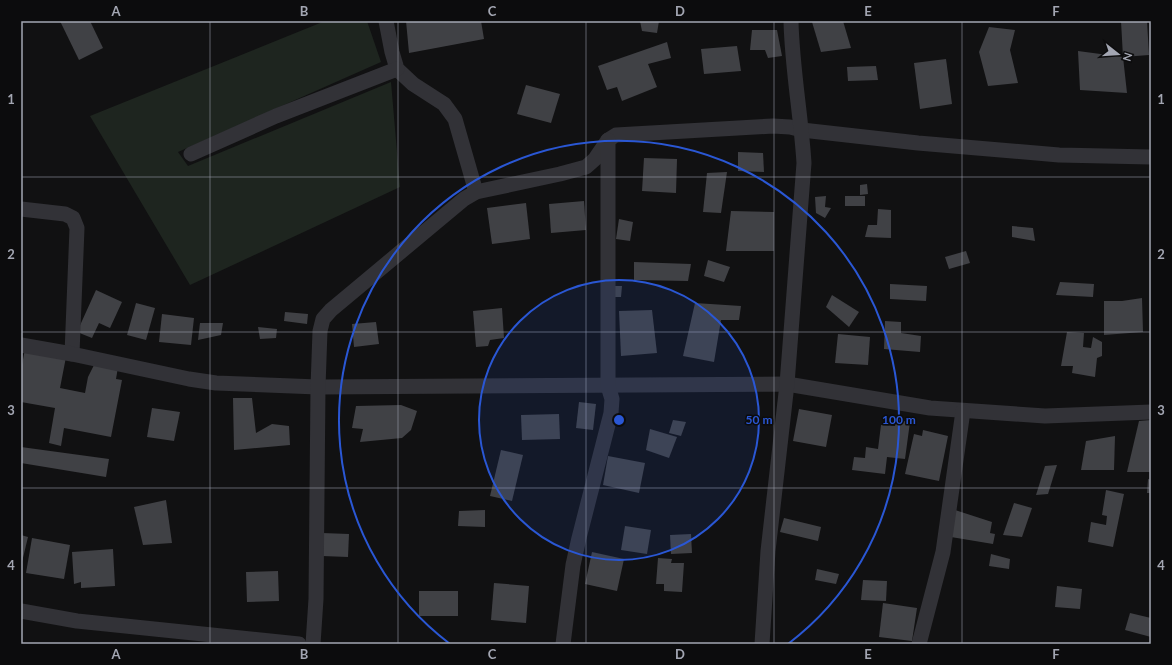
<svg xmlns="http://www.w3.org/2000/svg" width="1172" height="665" font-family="Lato,sans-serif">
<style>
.green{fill:#1e251f}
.building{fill:#404145}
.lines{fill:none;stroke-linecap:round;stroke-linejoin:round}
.street{stroke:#323237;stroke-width:15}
.grid{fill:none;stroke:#a3a6b2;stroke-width:1;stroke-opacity:0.55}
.ring{fill:none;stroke:#2a57d4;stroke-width:2}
.centre{fill:#2a57d4;stroke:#0c0c0d;stroke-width:2}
.ring-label{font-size:12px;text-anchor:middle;font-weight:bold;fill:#2a57d4;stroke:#0c0c0d;stroke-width:3;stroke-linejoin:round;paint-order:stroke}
.neatline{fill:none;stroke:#a3a6b2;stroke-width:1.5}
.grid-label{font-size:13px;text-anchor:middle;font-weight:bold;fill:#a3a6b2}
</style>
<rect width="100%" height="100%" fill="#111112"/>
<path class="green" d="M325 21H367L381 62 178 152 188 166 391 82 400 187 190 285 90 116Z"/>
<g class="building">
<path d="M60 21H90L103 48 79 60Z"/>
<path d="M406 21H481L484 39 409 53Z"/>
<path d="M640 21H659L657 33 642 31Z"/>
<path d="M818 21H843L851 48 821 52 812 22Z"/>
<path d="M1121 21H1147L1149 55 1123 57 1127 93 1080 90 1078 51 1123 57Z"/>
<path d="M989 27 1015 30 1010 50 1018 83 988 86 979 52Z"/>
<path d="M752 30H777L782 56 768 58 765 50H750Z"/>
<path d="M667 42 671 58 648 64 657 87 622 101 617 87 607 90 598 66Z"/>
<path d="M737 46 741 71 704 74 701 49Z"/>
<path d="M946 59 952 104 920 109 914 63Z"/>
<path d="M876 66 878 80 848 81 847 67Z"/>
<path d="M526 85 560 94 551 123 517 114Z"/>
<path d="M738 152 763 153 764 172 738 171Z"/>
<path d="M644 158 677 159 676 193 642 191Z"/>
<path d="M727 172 721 213 703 212 707 173Z"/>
<path d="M867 184 868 194 860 195V185Z"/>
<path d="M826 196 825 207 831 208 825 218 816 213 815 197Z"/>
<rect x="845" y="196" width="20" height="10"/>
<path d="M584 201 586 230 551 233 549 204Z"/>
<path d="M526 203 530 239 492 244 487 208Z"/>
<path d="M878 209 891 210V238L865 237 868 225H877Z"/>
<path d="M731 211 774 212V251H726Z"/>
<path d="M619 219 633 222 630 241 616 239Z"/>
<path d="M1012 226 1033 228 1035 241 1012 237Z"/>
<path d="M966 251 970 263 949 269 945 257Z"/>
<path d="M708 260 730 267 724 282 704 276Z"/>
<path d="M634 262 691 264 688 281 634 280Z"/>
<path d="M1060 282 1094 284 1093 297 1056 295Z"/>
<path d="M890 284 927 286 926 301 890 299Z"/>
<path d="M611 286H622L621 297H610Z"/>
<path d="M96 290 122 302 110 328 99 323 92 338 77 332Z"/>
<path d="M832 295 859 312 849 327 826 307Z"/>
<path d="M1142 298 1143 332 1104 335V301H1122Z"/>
<path d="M136 303 155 308 146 340 127 335Z"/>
<path d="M695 303 741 306 739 320H721L714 362 683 356Z"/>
<path d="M502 308 504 338 490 340 488 346 476 347 473 311Z"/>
<path d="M652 310 657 353 621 356 619 311Z"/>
<path d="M285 312 308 314 307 324 284 321Z"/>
<path d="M162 314 194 318 191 345 159 342Z"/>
<path d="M885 321 901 322V333L921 336 920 352 884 349Z"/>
<path d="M376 322 379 344 354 347 352 324Z"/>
<path d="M200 323H223L221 335 198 340Z"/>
<path d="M258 327 277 329 276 338 260 339Z"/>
<path d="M1067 332 1084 333 1083 347 1091 348 1093 337 1102 342V356L1097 358 1095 377 1072 373 1073 366H1061Z"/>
<path d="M838 334 870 337 868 365 835 363Z"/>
<path d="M25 349 66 357 60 388 85 393 88 377 95 363 118 367 116 379 122 380 111 437 64 428 61 446 49 443 55 408 21 402V370Z"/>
<path d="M233 398H252L256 433 272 424 289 426 290 445 234 450Z"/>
<path d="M579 402 596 404 593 430 576 428Z"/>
<path d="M401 405 417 411 411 430 402 438 360 442 363 429 352 428 356 406Z"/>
<path d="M152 408 180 412 174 441 147 437Z"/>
<path d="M799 409 832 415 826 447 793 441Z"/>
<path d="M559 414 560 439 522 440 521 415Z"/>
<path d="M673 420 686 422 681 436 669 433Z"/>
<path d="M896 420 910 422 905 459 887 457 885 474 852 470 854 457 865 458 866 447 878 449 881 425 895 426Z"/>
<path d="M1151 420V472H1127L1139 421Z"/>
<path d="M650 429 677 437 669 458 646 450Z"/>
<path d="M923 430 948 436 939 481 905 474 914 434 922 436Z"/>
<path d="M1115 436 1114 470H1081L1086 441Z"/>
<path d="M21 447 109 459 106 477 21 463Z"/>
<path d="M501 450 523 455 512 501 490 496Z"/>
<path d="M608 456 645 463 639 493 603 485Z"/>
<path d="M1057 465 1048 494 1036 495 1045 466Z"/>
<path d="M1148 479 1151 480V493H1147Z"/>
<path d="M1106 490 1124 494 1113 547 1088 542 1091 522 1106 525 1107 516 1102 515Z"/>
<path d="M166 500 172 543 143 545 134 507Z"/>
<path d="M1014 503 1032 508 1022 537 1003 535Z"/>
<path d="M485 510V527L458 526 459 511Z"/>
<path d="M955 510 992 522 990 533 995 534 993 544 951 537Z"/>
<path d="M784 518 821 527 818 541 780 532Z"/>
<path d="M625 526 651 530 647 554 621 550Z"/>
<path d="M322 533 349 534 348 557 322 556Z"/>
<path d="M691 534 692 553 671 554 670 535Z"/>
<path d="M21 535 28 537 22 562 21 561Z"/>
<path d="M32 538 70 545 64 579 26 573Z"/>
<path d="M113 549 115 586 81 588V582L74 584 72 552Z"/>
<path d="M592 552 624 559 617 591 585 584Z"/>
<path d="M991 554 1010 559 1009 569 989 566Z"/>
<path d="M658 558 672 559 671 563H684L682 592 664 591V584H656Z"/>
<path d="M817 569 839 574 836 584 815 580Z"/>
<path d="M278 571 279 601 247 602 246 572Z"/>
<path d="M863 580 887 581 886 601 861 600Z"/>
<path d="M494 583 529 586 526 623 491 620Z"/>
<path d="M1057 586 1082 589 1080 609 1055 607Z"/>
<rect x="419" y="591" width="39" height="25"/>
<path d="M883 603 917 608 912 641 879 637Z"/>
<path d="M1130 613 1151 618V637L1125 630Z"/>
</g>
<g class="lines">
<g class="street">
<path d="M386 21 392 52 397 69 413 84 444 104 455 119 476 192"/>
<path d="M191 154 276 116 397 69"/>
<path d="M21 209 65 214 73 218 77 228 72 354"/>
<path d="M21 345 72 354 189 379 216 383 318 387 787 384 930 408 1045 416 1151 412"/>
<path d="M21 611 77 621 299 644"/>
<path d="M313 644 316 599 318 387 320 331 323 319 331 310 464 199 476 192 560 174 586 167 595 159 608 140 616 135 773 126 790 127 802 130 918 143 1059 155 1151 157"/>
<path d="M563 644 573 565 579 538 611 413 612 399 608 386V140"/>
<path d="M762 644 768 551 787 384 804 163C801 115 792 68 791 21"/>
<path d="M919 644 943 552 963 411"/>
</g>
</g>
<path class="grid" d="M210 21V644M398 21V644M586 21V644M774 21V644M962 21V644M21 177H1151M21 332H1151M21 488H1151"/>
<circle cx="619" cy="420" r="140" fill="#2a57d4" fill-opacity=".12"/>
<g class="ring">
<circle cx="619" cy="420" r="140"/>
<path d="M450 644A280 280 0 1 1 788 644"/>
</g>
<circle cx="619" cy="420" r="6" class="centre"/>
<g class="ring-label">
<text x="759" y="424">50 m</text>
<text x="899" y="424">100 m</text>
</g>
<rect width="1172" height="665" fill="none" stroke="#0c0c0d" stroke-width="44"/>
<g transform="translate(1118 54) rotate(107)" stroke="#0c0c0d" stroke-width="3" paint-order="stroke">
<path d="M0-3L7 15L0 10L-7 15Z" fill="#a3a6b2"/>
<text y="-6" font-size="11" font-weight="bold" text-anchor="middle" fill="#a3a6b2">N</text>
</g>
<rect x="22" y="22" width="1128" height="621" class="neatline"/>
<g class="grid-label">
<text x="116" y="16">A</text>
<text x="304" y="16">B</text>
<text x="492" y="16">C</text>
<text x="680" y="16">D</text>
<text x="868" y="16">E</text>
<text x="1056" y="16">F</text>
<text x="11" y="104">1</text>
<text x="1161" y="104">1</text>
<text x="11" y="259">2</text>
<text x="1161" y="259">2</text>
<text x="11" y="415">3</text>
<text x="1161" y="415">3</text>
<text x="11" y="570">4</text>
<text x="1161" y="570">4</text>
<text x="116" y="659">A</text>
<text x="304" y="659">B</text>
<text x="492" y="659">C</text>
<text x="680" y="659">D</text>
<text x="868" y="659">E</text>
<text x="1056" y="659">F</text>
</g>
</svg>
